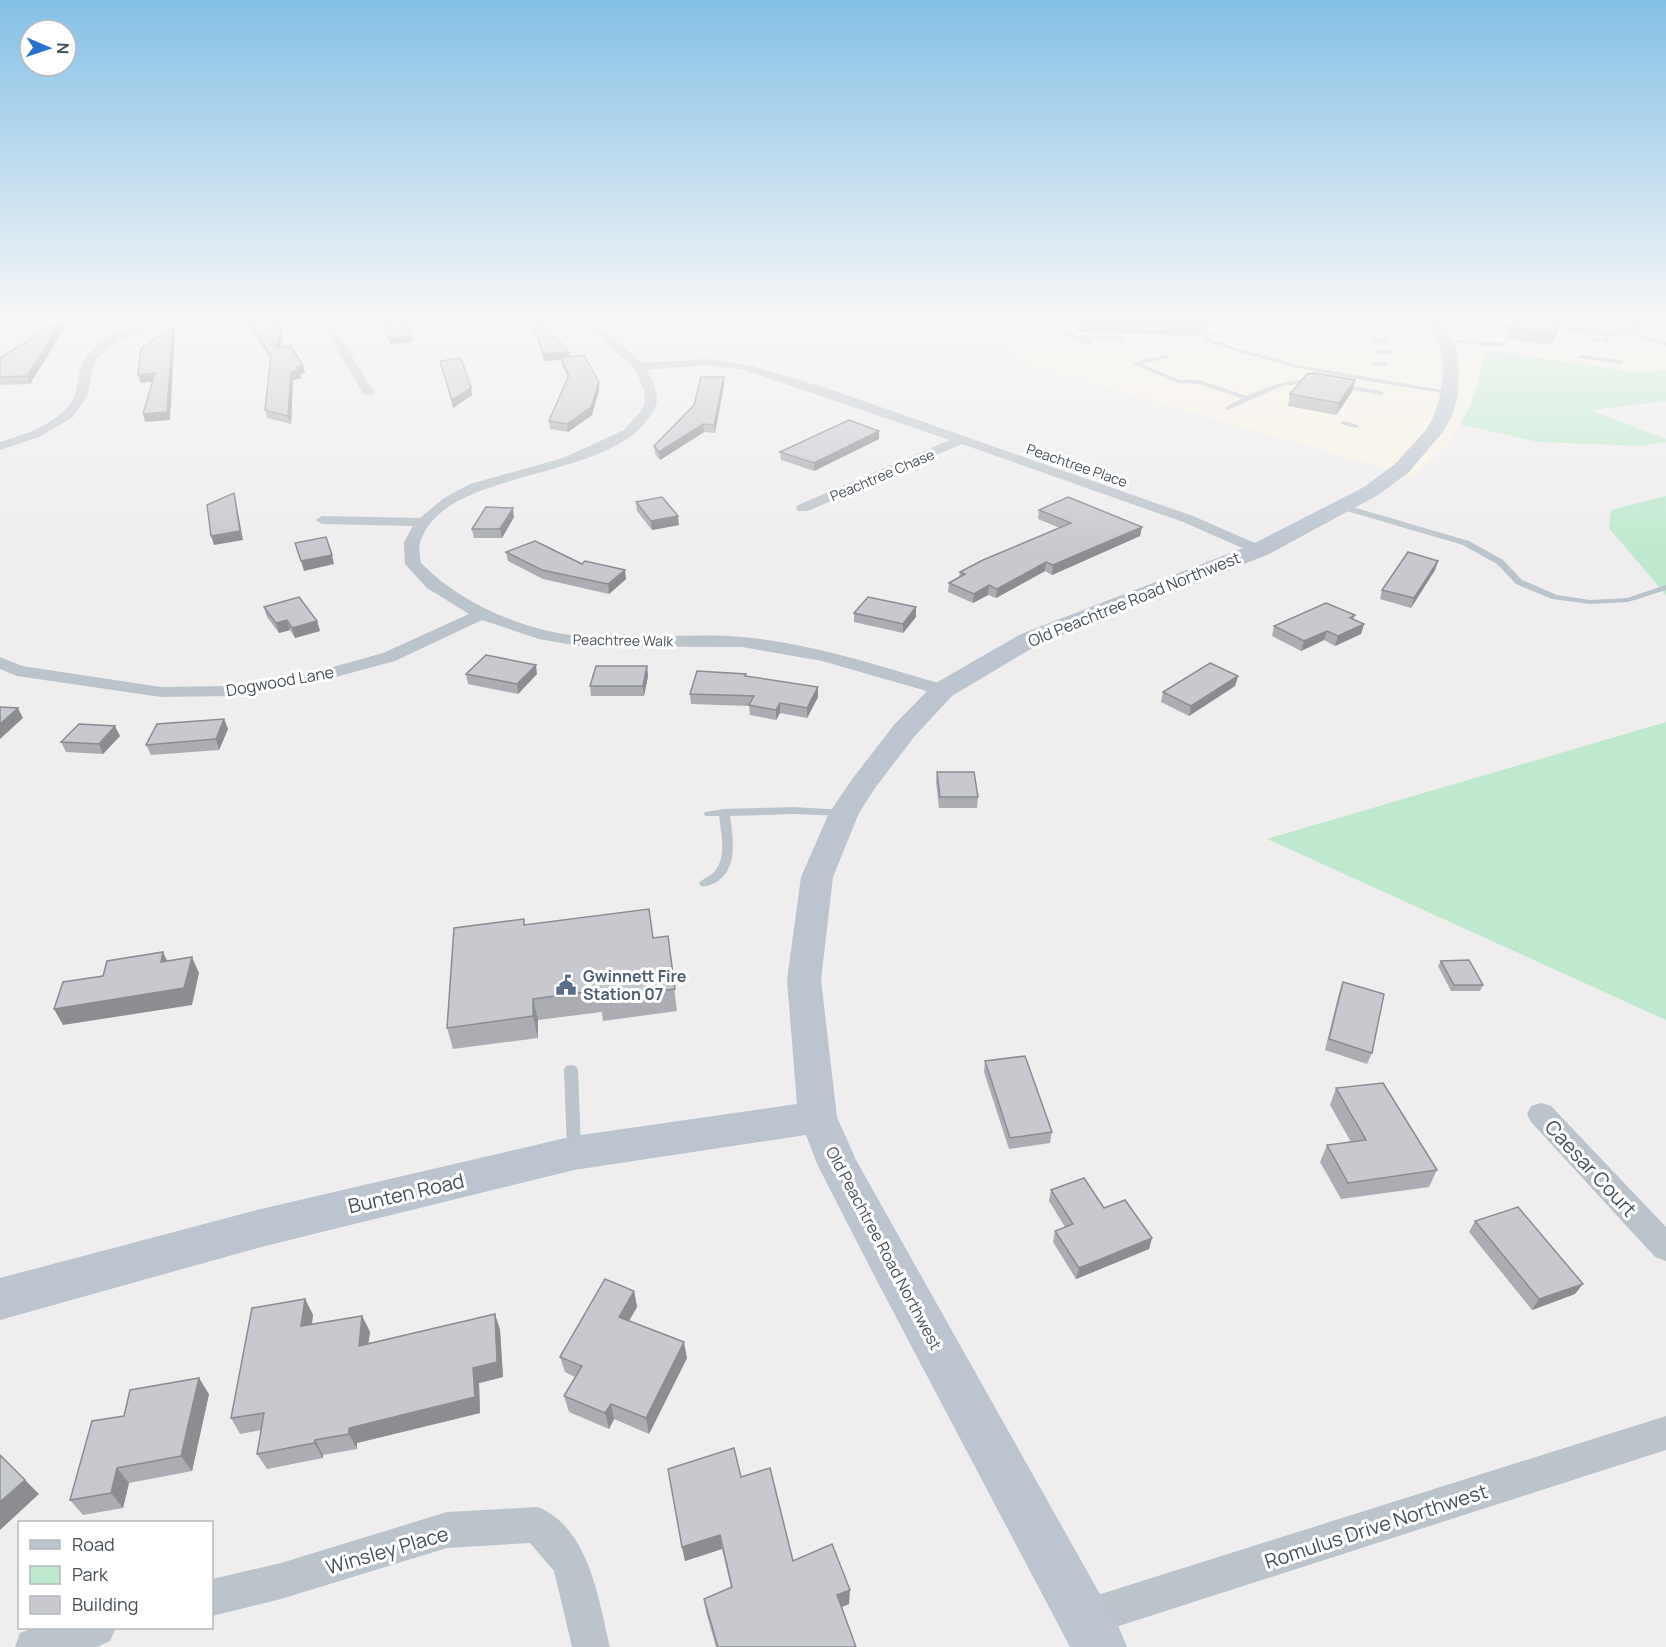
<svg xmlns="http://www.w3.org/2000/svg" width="1666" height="1647" font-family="Manrope,sans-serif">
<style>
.commercial{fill:#f9f4e6}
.green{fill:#bee9ce}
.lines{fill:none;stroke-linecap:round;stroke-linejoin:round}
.lane{fill:#bcc4cb;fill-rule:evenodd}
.street{fill:#bcc4cb;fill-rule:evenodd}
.secondary{fill:#bcc5cf;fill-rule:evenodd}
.wall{fill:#abadb2}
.shaded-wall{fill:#8b8d91}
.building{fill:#c7c9cf;stroke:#8b8d91;stroke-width:1.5}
.labels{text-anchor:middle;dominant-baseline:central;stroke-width:6;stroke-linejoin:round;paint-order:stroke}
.far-street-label{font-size:14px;fill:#475058;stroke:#fff}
.street-label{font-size:16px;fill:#475058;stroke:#fff}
.service-label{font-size:16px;font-weight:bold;fill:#4e5e75;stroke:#fff;text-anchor:start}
.near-street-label{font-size:20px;fill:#475058;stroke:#fff}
</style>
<rect width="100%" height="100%" fill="#efeded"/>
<path class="commercial" d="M1003 320H1666V370L1635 372 1487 350 1470 407 1447 444 1414 477 1019 362Z"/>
<g class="green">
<path d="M1487 350 1635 372 1666 370V401L1591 410 1666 439V442L1643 446 1538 442 1459 424 1470 407Z"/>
<path d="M1666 496V595L1609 528 1611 510Z"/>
<path d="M1666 722V1020L1267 839 1656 725Z"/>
</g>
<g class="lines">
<g class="lane">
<path d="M1045 320H1050L1051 321 1080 337 1082 335 1122 336 1125 338 1122 340 1083 339 1093 342 1094 343 1091 345 1071 338 1046 323Z"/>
<path d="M1199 320H1203L1204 322 1220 324 1206 326 1208 333 1223 335 1220 337 1209 336 1210 339 1239 349 1297 365 1453 392 1450 394C1367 381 1285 370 1206 341Z"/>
<path d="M1363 320H1380L1377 322Z"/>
<path d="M1558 320H1569L1599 325 1596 327Z"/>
<path d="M1494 322 1510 326 1507 328 1492 325Z"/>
<path d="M1371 328 1384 330 1381 332 1369 331Z"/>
<path d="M1630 330 1666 342V346L1628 333Z"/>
<path d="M1604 333 1609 334 1608 343 1590 340 1593 338 1603 340Z"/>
<path d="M1373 339H1386L1389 341 1386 343 1371 342Z"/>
<path d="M1446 339 1504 343 1507 345 1504 347 1444 342Z"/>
<path d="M1376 350H1389L1392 352 1389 354 1374 353V351Z"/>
<path d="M1166 355 1168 356V358L1141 364 1180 380H1199L1247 396C1269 386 1289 379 1313 379L1316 381 1282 386 1228 410 1225 408 1226 407 1242 398 1198 384 1177 383 1132 363Z"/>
<path d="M1581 355 1621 360 1624 362 1621 364 1579 358 1578 357Z"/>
<path d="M1374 362H1385L1388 364 1385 366 1372 365 1371 364Z"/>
<path d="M1340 384 1381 391 1384 393 1381 395 1338 387 1337 386Z"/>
<path d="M1343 421 1358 425 1359 426 1356 428 1341 424 1340 423Z"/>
<path d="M1340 505H1346L1469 541 1503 560 1522 580 1557 595 1590 600 1627 598 1666 585V590L1628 602 1590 604 1552 599 1516 584 1497 564 1463 545 1340 509Z"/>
<path d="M793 807 844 810 849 813 844 816 793 814 730 816C733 838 739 869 715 883 709 885 707 887 701 886L699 883C704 878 711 876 715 871 727 856 721 833 719 816H705L704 814 705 812 724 809Z"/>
<path d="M571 1065 576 1066 578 1070 581 1150 579 1154 574 1156 569 1154 567 1150 564 1070 566 1066Z"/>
</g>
<g class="street">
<path d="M149 320H163L118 341 97 358 92 371 87 396 73 417 39 437 0 450V442C24 435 54 425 69 405 78 395 77 382 80 370 89 341 123 329 149 320Z"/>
<path d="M320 320H330L374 392 372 395H364Z"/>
<path d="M581 320H592L643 363 706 359 749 365 829 389 1193 516 1264 547 1267 550 1264 553H1254L1183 522 962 444 808 511H798L796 508 798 505 950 440 744 370 706 365 647 370C651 379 657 389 657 400 656 410 649 417 644 424 595 481 446 470 421 540 418 547 420 556 421 563 460 603 522 630 578 636 632 641 688 632 742 637 813 643 882 667 949 686L952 690 949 694H937L822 661 742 647 579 646 539 639 482 620 395 661 317 682 232 696 161 697 17 676 0 669V657L22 666 161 687 232 686 315 672 383 653 469 614 427 588 405 564 404 542 413 526 322 524 315 520 322 516 420 518 444 498 470 484 563 458 624 430 641 411 645 402 644 390 635 369Z"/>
<path d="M1510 320H1532L1606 331 1630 328 1633 320H1643L1639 333 1606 337 1515 323Z"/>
<path d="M1541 1103 1551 1106 1666 1227V1261L1655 1257 1531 1122 1527 1114 1531 1106Z"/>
<path d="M1666 1416V1450L1085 1637 1072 1631 1066 1618 1072 1605 1085 1599Z"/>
<path d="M538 1507C590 1529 598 1599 610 1647H572L554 1571 530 1543 447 1548 281 1599 212 1616V1579L281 1563 447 1512Z"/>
<path d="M33 1628H116L110 1641 97 1647H15L20 1633Z"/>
</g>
<path class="secondary" d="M1427 320H1441L1457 350 1459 374 1458 396 1451 418 1442 433 1409 472 1378 495 1267 555 1039 644 952 696 914 737 875 788 859 813 833 877 821 980 837 1117 856 1160 1119 1628 1127 1647H1070L877 1281 818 1166 806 1135 574 1170 261 1247 0 1320V1278L261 1209 574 1136 797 1104 787 980 801 877 829 813 853 778 894 725 934 684 1021 634 1251 545 1364 487 1395 464 1426 430 1433 418 1440 396 1443 374 1441 350Z"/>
</g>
<g class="wall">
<path d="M247 320H276L281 329 283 336 280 347 303 366 305 373 300 374 301 378 293 380 291 424 267 418 265 410 271 360Z"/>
<path d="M531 320H539L569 352 570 357 599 382V390L592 415 568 432 550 429 549 421 568 378 562 365 561 360 544 361Z"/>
<path d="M1077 320H1204L1205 322 1202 336 1078 332Z"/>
<path d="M1515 320H1557L1558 332 1551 345 1506 338 1509 327Z"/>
<path d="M67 324 30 384 0 385V358Z"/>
<path d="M440 361 471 388 472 395 453 408Z"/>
<path d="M1355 380 1352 392 1336 415 1288 406 1290 394Z"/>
<path d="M724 385 715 433 704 432 660 460 655 454 654 446Z"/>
<path d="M879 439 814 471 781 460 780 452Z"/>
<path d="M636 502 679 525 652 530 637 511Z"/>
<path d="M1039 510 1142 527 1140 536 1052 575 1045 571 996 598 988 595 973 603 948 592 949 583 959 577 960 572 1060 528 1038 519Z"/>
<path d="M514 517 502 538H474L472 529Z"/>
<path d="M506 552 582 564 626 579 609 594 543 579 508 561Z"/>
<path d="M1438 561 1435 570 1411 608 1380 599 1382 590Z"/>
<path d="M264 607 317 621 320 631 295 638 290 630 279 633 267 617Z"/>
<path d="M916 607V617L903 633 854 622V613Z"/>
<path d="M1355 615 1354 619 1364 624 1361 634 1335 646 1324 640 1301 651 1272 636 1274 626Z"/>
<path d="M647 666 648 676 644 696H591L590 686Z"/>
<path d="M466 674H537L518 694 468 684Z"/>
<path d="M746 674V676L818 697 807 718 780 713 776 720 750 715 749 706 691 704 690 694Z"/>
<path d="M1238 676 1235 686 1189 716 1161 702 1163 692Z"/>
<path d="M224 719 228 729 219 750 151 755 146 745Z"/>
<path d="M120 736 103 754 66 752 61 742Z"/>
<path d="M937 772 978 797 977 808H939L936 782Z"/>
<path d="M525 925 653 938 668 936 677 1011 603 1021 602 1012 538 1020V1038L453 1049 447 1028Z"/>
<path d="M1441 961 1483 985 1480 991H1451L1438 966Z"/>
<path d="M1343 982 1372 1053 1367 1064 1325 1050 1339 993Z"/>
<path d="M985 1061 1052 1132 1050 1143 1009 1149 984 1072Z"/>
<path d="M1336 1088 1437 1170 1429 1187 1341 1199 1320 1162 1327 1145 1351 1142 1330 1105Z"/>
<path d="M1051 1190 1104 1208 1152 1238 1149 1249 1076 1279 1053 1242 1055 1231 1065 1227 1049 1201Z"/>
<path d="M1475 1221 1575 1294 1532 1310 1469 1232Z"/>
<path d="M634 1291 637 1307 629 1321 687 1358 649 1434 614 1419 609 1429 569 1412 564 1396 575 1377 565 1372 560 1357Z"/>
<path d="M305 1299 313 1315 312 1324 362 1316 370 1332 368 1343 495 1314 500 1330 503 1377 479 1383 480 1413 357 1443V1449L323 1455V1458L267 1469 257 1454 261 1430 240 1434 231 1418Z"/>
<path d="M209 1394 192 1471 129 1483 123 1508 83 1515 70 1500Z"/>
<path d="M668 1469 741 1477 793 1561 849 1604 842 1607 856 1647H716L706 1612 704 1599 731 1587 722 1549 685 1561Z"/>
</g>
<g class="shaded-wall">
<path d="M63 320H65L67 324 30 384 27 376Z"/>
<path d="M1562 321 1558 332 1551 345 1555 335Z"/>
<path d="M173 325 175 332 170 420 145 422 143 414Z"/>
<path d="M281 329 283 336 278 355 276 348Z"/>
<path d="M412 336 413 342 391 344 389 339Z"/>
<path d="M569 352 570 359 544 361 543 354Z"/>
<path d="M303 366 305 373 300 374 301 378 293 380 291 424 288 416 291 372 296 367Z"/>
<path d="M155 373 158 381 141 383 138 375Z"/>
<path d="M724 377V385L715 433 714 425Z"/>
<path d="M1355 380 1352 392 1336 415 1339 403Z"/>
<path d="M599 382V390L592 415 568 432 567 424Z"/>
<path d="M471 388 472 395 453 408 452 400Z"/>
<path d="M703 424 704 432 660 460 659 452Z"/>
<path d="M879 431V439L814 471V463Z"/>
<path d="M234 493 236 501 243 540 214 545 211 536Z"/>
<path d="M513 508 514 517 502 538 500 529Z"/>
<path d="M678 516 679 525 652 530 651 521Z"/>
<path d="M1142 527 1140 536 1052 575 1053 565Z"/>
<path d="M332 555 334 564 304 571 301 561Z"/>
<path d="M1438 561 1435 570 1411 608 1414 598Z"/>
<path d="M1046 562 1045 571 996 598 997 589Z"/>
<path d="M625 570 626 579 609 594 608 584Z"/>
<path d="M989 585 988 595 973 603 974 594Z"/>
<path d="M916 607V617L903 633V624Z"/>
<path d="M287 620 290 630 279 633 276 623Z"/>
<path d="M317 621 320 631 295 638 292 628Z"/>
<path d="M1364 624 1361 634 1335 646 1338 636Z"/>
<path d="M1327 631 1324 640 1301 651 1304 641Z"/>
<path d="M536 665 537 674 518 694 517 684Z"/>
<path d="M647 666 648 676 644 696 643 686Z"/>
<path d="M1238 676 1235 686 1189 716 1191 706Z"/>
<path d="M818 687V697L807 718V708Z"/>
<path d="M780 703V713L776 720V710Z"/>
<path d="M18 708 23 718 0 739V724Z"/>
<path d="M224 719 228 729 219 750 216 739Z"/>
<path d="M115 726 120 736 103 754 99 744Z"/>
<path d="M163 952 171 969 161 962Z"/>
<path d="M192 957 199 973 192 1005 63 1025 54 1009Z"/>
<path d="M533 999 538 1020V1038L533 1016Z"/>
<path d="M1152 1238 1149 1249 1076 1279 1079 1268Z"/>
<path d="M1583 1284 1575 1294 1532 1310 1539 1299Z"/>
<path d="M634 1291 637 1307 622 1333 619 1317Z"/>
<path d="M305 1299 313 1315 309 1342 301 1326Z"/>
<path d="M495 1314 500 1330 503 1377 479 1383 480 1413 357 1443V1449L349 1434V1428L473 1368Z"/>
<path d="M362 1316 370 1332 366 1361 359 1346Z"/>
<path d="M684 1342 687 1358 649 1434 646 1418Z"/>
<path d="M199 1378 209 1394 192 1471 181 1456Z"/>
<path d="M611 1404 614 1419 609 1429 605 1413Z"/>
<path d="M315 1440 323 1455V1458L314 1443Z"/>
<path d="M117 1468 129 1483 123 1508 111 1493Z"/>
<path d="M25 1480 39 1494 0 1530V1502Z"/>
<path d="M720 1535 722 1549 685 1561 682 1547Z"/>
<path d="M850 1590 849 1604 837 1609V1595Z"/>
</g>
<g class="building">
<path d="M61 320H63L27 376 0 377V358Z"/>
<path d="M249 320H276L281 329 276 348 291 346 303 366 296 367 299 371 291 372 288 416 265 410 271 357Z"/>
<path d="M382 320H406L412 336 389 339Z"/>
<path d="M532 320H539L569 352 543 354Z"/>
<path d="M1126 320H1204L1205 322Z"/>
<path d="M1515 320H1549L1562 321 1555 335 1509 327Z"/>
<path d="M173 325 167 412 143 414 155 373 138 375 141 349Z"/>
<path d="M584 355 599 382 591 407 567 424 549 421 569 375 561 358Z"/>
<path d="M461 358 471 388 452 400 440 361Z"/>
<path d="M1315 373 1355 380 1339 403 1290 394 1307 374Z"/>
<path d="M701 377H724L714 425 703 424 659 452 654 446 694 405Z"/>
<path d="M849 420 879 431 814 463 780 452Z"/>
<path d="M234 493 240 531 211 536 207 505Z"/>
<path d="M662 497 678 516 651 521 636 502Z"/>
<path d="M1068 497 1142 527 1053 565 1046 562 997 589 989 585 974 594 949 583 965 574 960 572 983 560 1071 523 1039 510Z"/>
<path d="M486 507 513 508 500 529H472Z"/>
<path d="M326 537 332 555 301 561 295 543Z"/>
<path d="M535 541 582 564 585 561 625 570 608 584 542 570 506 552Z"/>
<path d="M1408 552 1438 561 1414 598 1382 590Z"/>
<path d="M299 597 317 621 292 628 287 620 276 623 264 607Z"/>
<path d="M868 597 916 607 903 624 854 613Z"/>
<path d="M1326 603 1355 615 1350 618 1364 624 1338 636 1327 631 1304 641 1274 626Z"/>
<path d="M486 655 536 665 517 684 466 674Z"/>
<path d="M1210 663 1238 676 1191 706 1163 692Z"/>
<path d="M596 666H647L643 686H590Z"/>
<path d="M697 671 746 674 745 676 818 687 807 708 780 703 776 710 749 705 754 696 690 694Z"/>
<path d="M0 707 18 708 0 724Z"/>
<path d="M224 719 216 739 146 745 157 724Z"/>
<path d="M79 724 115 726 99 744 61 742Z"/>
<path d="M937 772H974L978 797H940Z"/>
<path d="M649 909 653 938 668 936 675 989 600 999 599 990 533 999V1016L447 1028 454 928 524 919V925Z"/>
<path d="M163 952 161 962 192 957 184 988 54 1009 63 982 103 976 107 961Z"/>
<path d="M1469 960 1483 985H1454L1441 961Z"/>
<path d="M1343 982 1384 994 1372 1053 1329 1039Z"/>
<path d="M1025 1056 1052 1132 1010 1138 985 1061Z"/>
<path d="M1383 1083 1437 1170 1348 1183 1327 1145 1366 1140 1336 1088Z"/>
<path d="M1084 1178 1104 1208 1125 1200 1152 1238 1079 1268 1055 1231 1073 1224 1051 1190Z"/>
<path d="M1518 1207 1583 1284 1539 1299 1475 1221Z"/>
<path d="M605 1279 634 1291 619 1317 684 1342 646 1418 611 1404 605 1413 564 1396 582 1366 560 1357Z"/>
<path d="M305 1299 301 1326 362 1316 359 1346 495 1314 497 1362 473 1368 475 1397 349 1428V1434L315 1440 314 1443 257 1454 264 1413 231 1418 252 1308Z"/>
<path d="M199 1378 181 1456 117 1468 111 1493 70 1500 92 1421 124 1416 130 1390Z"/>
<path d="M734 1448 741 1477 770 1468 793 1561 832 1544 850 1590 837 1595 856 1647H718L704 1599 732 1587 720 1535 682 1547 668 1469Z"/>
<path d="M0 1455 25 1480 0 1502Z"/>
</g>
<linearGradient id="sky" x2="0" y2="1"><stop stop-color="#84c0e6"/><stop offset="0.58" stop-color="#f8f7f7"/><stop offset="1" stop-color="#f8f7f7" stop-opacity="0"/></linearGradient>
<rect width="1666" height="550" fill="url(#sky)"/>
<defs>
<g id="civic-bare" transform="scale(1.62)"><path d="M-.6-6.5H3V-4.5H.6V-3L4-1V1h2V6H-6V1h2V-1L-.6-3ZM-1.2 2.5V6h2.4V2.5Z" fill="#5c6f8a" stroke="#fff" stroke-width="2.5" paint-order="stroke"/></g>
</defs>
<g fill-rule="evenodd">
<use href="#civic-bare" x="566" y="985"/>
</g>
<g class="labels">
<g class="far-street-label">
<text transform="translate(1077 465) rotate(19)">Peachtree Place</text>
<text transform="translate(882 475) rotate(-23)">Peachtree Chase</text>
<text transform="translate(623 640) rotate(1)">Peachtree Walk</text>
</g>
<g class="street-label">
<text transform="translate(1134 599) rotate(-22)">Old Peachtree Road Northwest</text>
<text transform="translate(280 681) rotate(-10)">Dogwood Lane</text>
<text transform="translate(884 1248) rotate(62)">Old Peachtree Road Northwest</text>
</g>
<g class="service-label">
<text x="583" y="976">Gwinnett Fire<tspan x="583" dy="18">Station 07</tspan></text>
</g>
<g class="near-street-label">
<text transform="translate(1591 1168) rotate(47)">Caesar Court</text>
<text transform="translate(406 1193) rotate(-13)">Bunten Road</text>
<text transform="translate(1376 1526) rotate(-18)">Romulus Drive Northwest</text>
<text transform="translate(387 1550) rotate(-16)">Winsley Place</text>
</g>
</g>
<rect x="18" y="1521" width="195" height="108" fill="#ffffff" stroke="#b5b9bc" stroke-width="1.5"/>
<rect x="30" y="1540" width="30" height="9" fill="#bcc5cf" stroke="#b5b9bc" stroke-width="1.5"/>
<text x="72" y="1551" font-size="18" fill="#475058">Road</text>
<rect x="30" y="1566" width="30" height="18" fill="#bee9ce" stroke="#b5b9bc" stroke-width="1.5"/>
<text x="72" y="1581" font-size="18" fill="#475058">Park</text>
<rect x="30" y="1596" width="30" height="18" fill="#c7c9cf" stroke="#b5b9bc" stroke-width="1.5"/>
<text x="72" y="1611" font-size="18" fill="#475058">Building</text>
<g transform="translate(48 48) rotate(92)"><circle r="28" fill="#ffffff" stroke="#b5b9bc" stroke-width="1.5"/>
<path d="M0-4.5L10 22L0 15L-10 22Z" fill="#2a73cc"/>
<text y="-9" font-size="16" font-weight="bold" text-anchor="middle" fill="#475058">N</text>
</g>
</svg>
